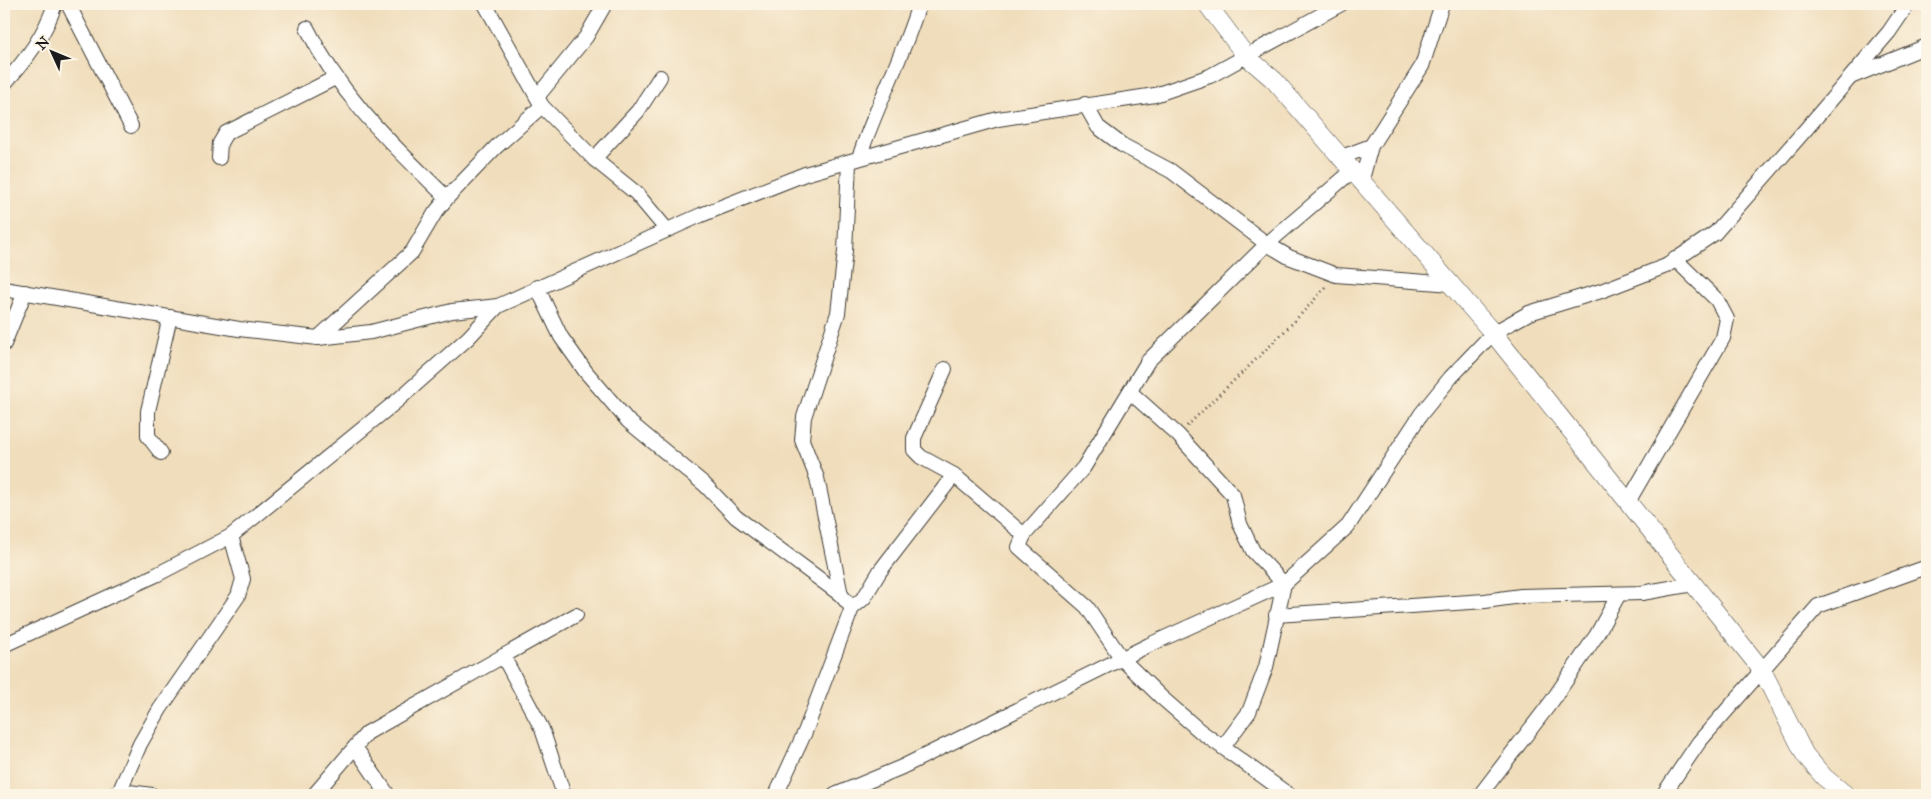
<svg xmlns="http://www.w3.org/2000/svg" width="1931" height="799" font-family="'IM FELL Great Primer',serif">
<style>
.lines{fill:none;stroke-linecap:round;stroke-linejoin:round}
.minor-casing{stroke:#3c3934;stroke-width:16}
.tertiary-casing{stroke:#3c3934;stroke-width:19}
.path{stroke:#3c3934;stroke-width:3;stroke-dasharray:1 4;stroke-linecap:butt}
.minor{stroke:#fff;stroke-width:14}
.tertiary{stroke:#fff;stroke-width:18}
</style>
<rect width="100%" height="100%" fill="#fcf5e5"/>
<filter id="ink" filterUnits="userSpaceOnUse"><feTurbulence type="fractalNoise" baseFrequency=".02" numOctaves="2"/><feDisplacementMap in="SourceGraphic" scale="10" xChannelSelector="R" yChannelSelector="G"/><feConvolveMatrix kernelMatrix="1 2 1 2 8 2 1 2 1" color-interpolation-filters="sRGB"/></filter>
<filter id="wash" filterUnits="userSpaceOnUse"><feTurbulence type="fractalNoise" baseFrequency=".0096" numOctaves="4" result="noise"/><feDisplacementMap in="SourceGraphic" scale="20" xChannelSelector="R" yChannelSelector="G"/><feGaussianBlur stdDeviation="1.12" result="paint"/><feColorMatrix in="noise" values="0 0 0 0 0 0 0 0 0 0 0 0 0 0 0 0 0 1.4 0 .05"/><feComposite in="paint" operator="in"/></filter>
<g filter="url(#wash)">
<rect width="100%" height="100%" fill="#f0ddbb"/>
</g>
<g filter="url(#ink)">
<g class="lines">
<g class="minor-casing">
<g id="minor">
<path d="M68 4 131 126"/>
<path d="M485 4 542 106 594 159 636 193 667 230"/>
<path d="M307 28C341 98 393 145 447 198"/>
<path d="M1853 76 1927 46"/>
<path d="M4 84C26 60 45 35 55 4"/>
<path d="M537 97 586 37 605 4"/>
<path d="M1085 104 1098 127 1122 145 1171 171 1267 244 1289 257 1336 275 1452 284"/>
<path d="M219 158 220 143 226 133 335 78"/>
<path d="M859 158C876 106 903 57 919 4"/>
<path d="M1339 158 1371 146"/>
<path d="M594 159 638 111 660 77"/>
<path d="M1361 183 1371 146 1422 66 1442 4"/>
<path d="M537 287 561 337 586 372 628 421 704 484 736 517 841 595 852 608 864 598 880 571 954 475 1024 535 1084 467 1148 361 1267 244 1351 172"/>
<path d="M4 289 239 329 318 338 371 332 452 311 498 306 701 215 805 174 998 119 1155 95 1210 76 1341 4"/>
<path d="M318 338 412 252 435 213 447 198 496 147 542 106"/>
<path d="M4 344 25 292"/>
<path d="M945 369 914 438V450L921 457 954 475"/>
<path d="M1130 392 1178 435 1233 495 1240 524 1253 551 1284 584 1266 667 1249 712 1223 747"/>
<path d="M161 453 148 436V411L170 317"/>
<path d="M1628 502 1723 338 1727 319 1717 300 1675 259"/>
<path d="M1024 535 1019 547 1087 607 1122 659 1161 697 1200 731 1289 795"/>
<path d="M841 595 817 478 802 440 804 417 838 313 845 251 849 162"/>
<path d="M1276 615 1485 601 1521 596 1642 593 1693 584"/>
<path d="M4 645 156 575 231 536 398 400 468 338 498 306"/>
<path d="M503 656 542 729 564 795"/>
<path d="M355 747 388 795"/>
<path d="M121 791 152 795"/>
<path d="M118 795 140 744 160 709 238 596 243 579 231 536"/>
<path d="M314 795 367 733 576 615"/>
<path d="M776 795 805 732 852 608"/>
<path d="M835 795 902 767 1149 645 1284 584 1348 526 1421 414 1451 377 1493 333 1529 313 1601 291 1666 266 1715 233 1807 128 1889 32 1908 4"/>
<path d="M1480 795 1552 701 1596 636 1619 594"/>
<path d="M1663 795 1699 742 1818 606 1927 567"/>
</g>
</g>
<g class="tertiary-casing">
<path id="tertiary" d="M1207 4 1246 56 1274 80 1493 333 1628 502 1762 670 1805 755 1824 777 1846 795"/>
</g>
<path class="path" d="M1187 426C1234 379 1284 336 1327 285"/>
<use href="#minor" class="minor"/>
<use href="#tertiary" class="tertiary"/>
</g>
</g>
<rect width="1931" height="799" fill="none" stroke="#fcf5e5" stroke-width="20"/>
<g transform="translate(52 52) rotate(314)" stroke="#fcf5e5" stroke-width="4" paint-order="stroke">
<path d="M0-4L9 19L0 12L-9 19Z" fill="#1c1c1c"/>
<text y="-8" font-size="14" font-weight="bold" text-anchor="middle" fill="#1c1c1c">N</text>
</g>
</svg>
